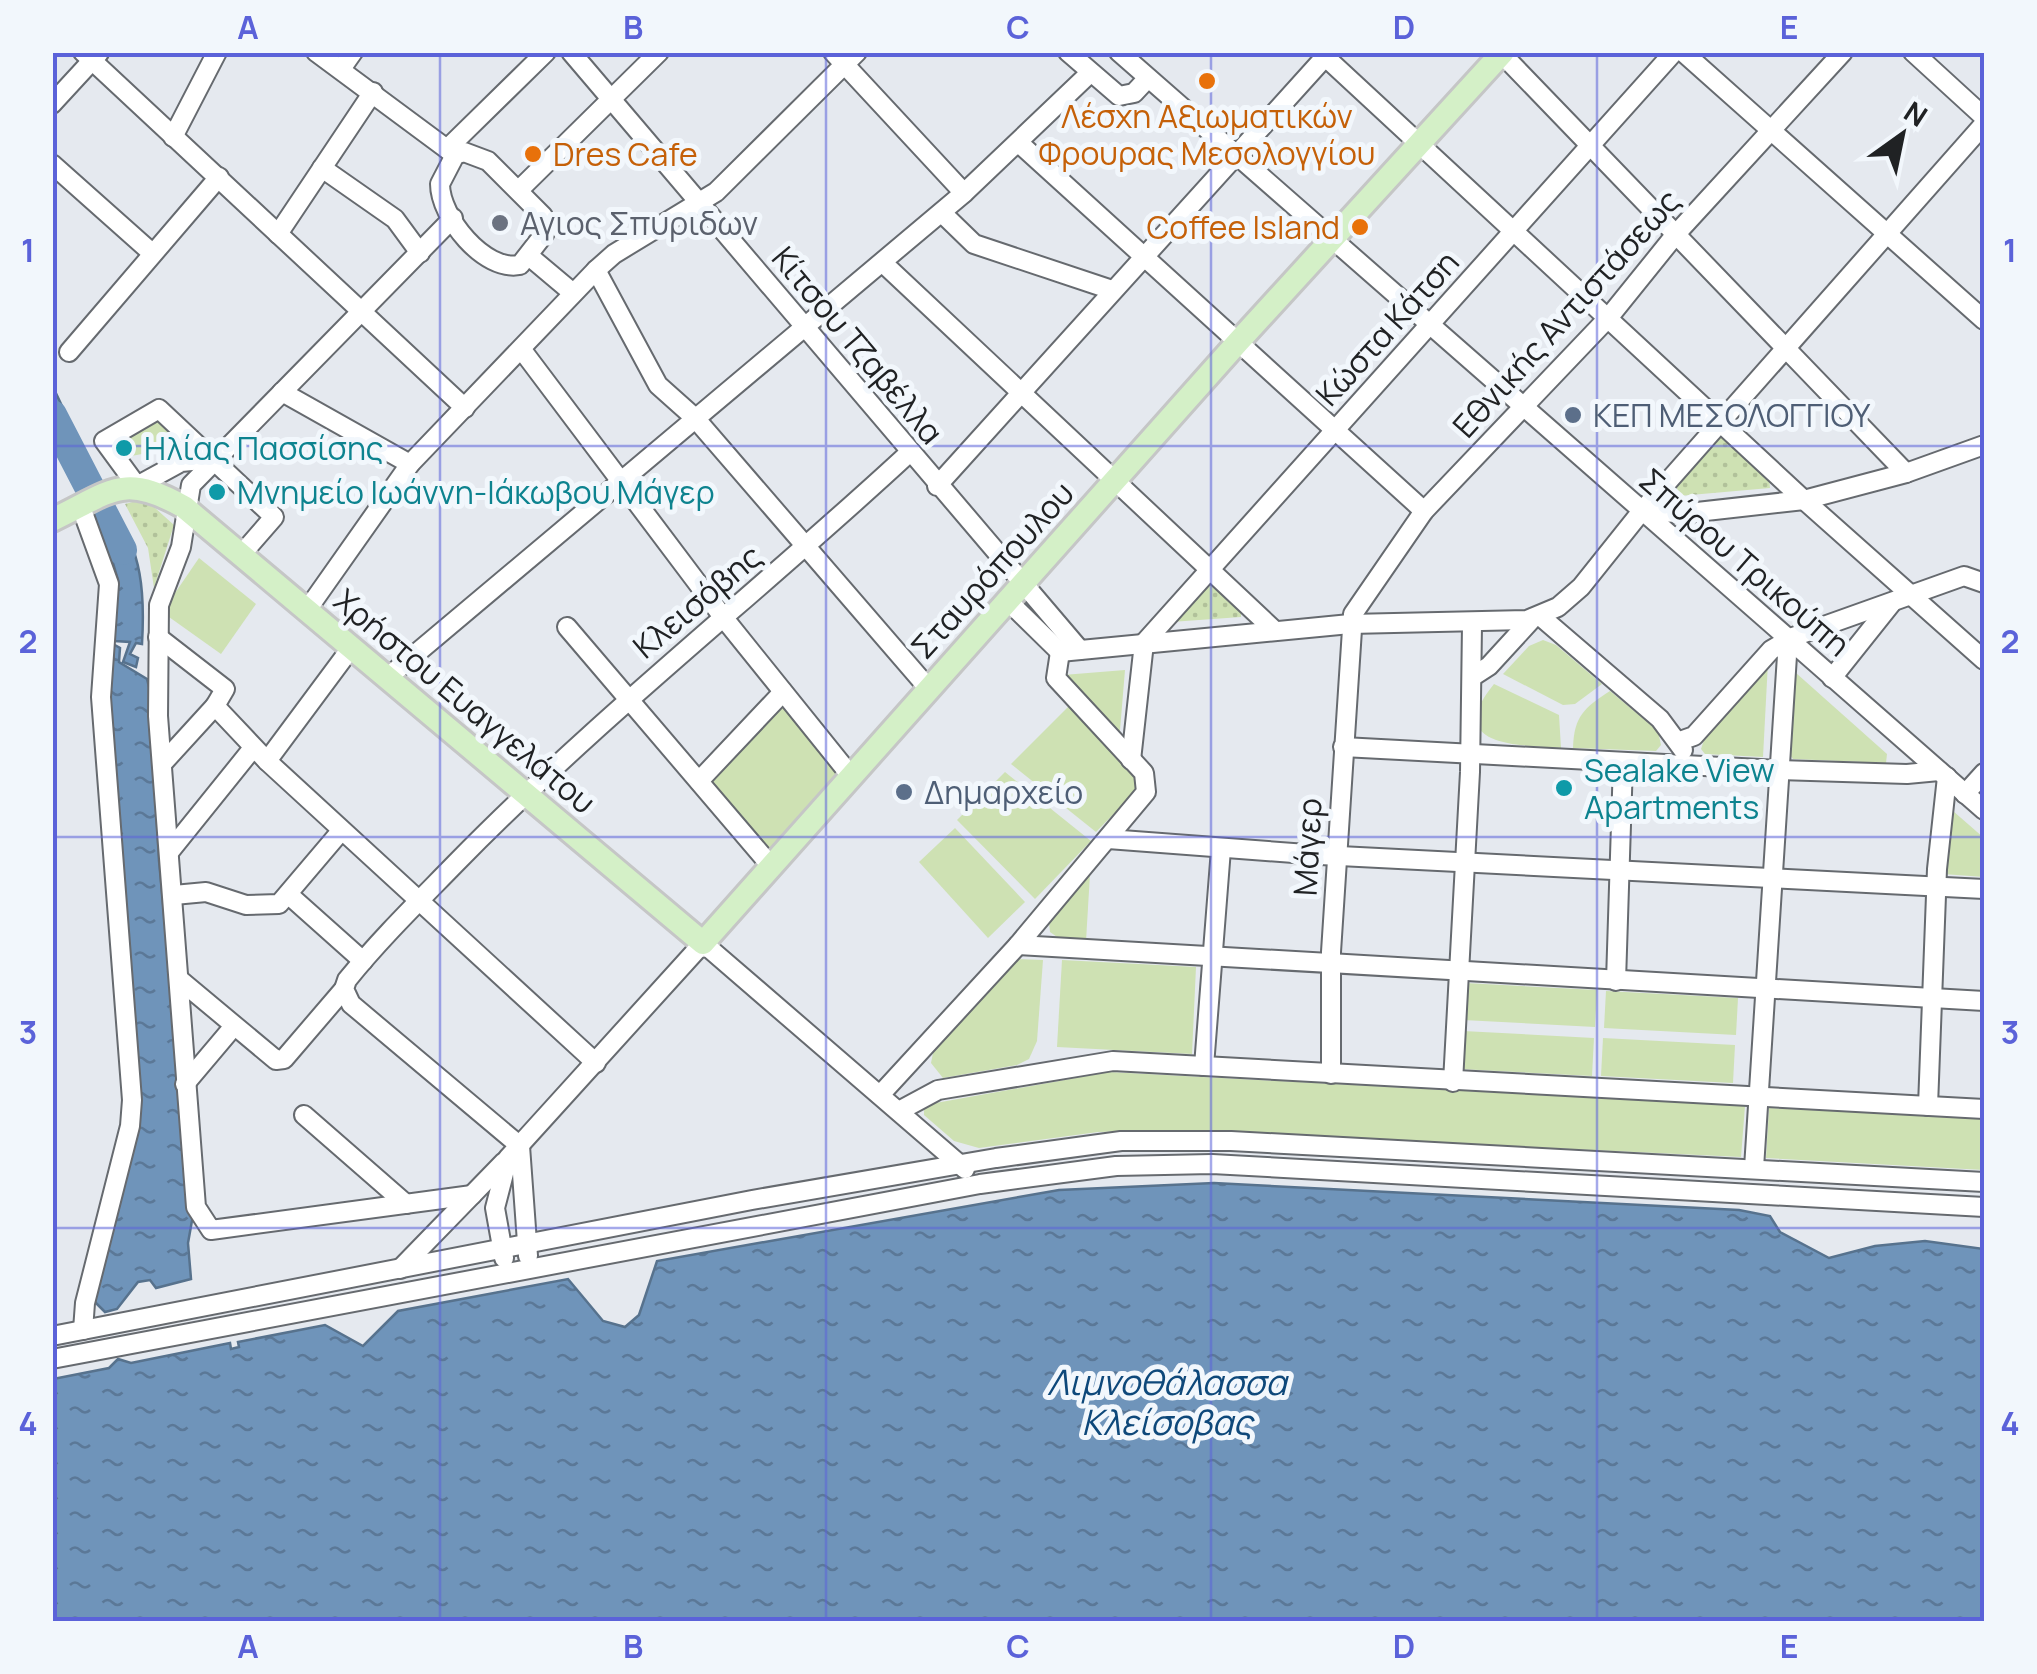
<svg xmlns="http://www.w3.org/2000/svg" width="2037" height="1674" font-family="Manrope,sans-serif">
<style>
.grass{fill:url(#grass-dots)}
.park{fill:#cee1b3}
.water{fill:url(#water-ripples);stroke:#57728d;stroke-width:2.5}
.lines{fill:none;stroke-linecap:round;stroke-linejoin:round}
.river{stroke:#6f94ba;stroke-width:30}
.minor-casing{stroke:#666a6f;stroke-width:22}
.major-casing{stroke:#c5c6c6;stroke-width:28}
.minor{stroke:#fff;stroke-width:18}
.major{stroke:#d4f0c7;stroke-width:22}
.grid{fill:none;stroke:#5b62d9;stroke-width:2.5;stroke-opacity:0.55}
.food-dot{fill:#e8710a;stroke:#f2f7fc;stroke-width:4}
.worship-dot{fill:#6b7280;stroke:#f2f7fc;stroke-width:4}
.service-dot{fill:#5c6f8a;stroke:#f2f7fc;stroke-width:4}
.culture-dot{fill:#0f9aa8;stroke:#f2f7fc;stroke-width:4}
.labels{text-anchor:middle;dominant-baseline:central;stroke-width:10;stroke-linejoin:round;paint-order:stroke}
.food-label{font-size:32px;fill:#c56008;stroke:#f2f7fc}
.worship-label{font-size:32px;fill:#5b616d;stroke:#f2f7fc;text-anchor:start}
.street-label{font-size:32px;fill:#202224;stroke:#f2f7fc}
.service-label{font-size:32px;fill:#4e5e75;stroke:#f2f7fc;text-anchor:start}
.culture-label{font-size:32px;fill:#0d838f;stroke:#f2f7fc;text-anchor:start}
.water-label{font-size:35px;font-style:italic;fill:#0e487a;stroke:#f2f7fc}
.neatline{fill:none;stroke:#5b62d9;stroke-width:4}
.grid-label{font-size:32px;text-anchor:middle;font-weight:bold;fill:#5b62d9}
</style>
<defs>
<pattern id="grass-dots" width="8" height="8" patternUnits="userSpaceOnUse" patternTransform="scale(2.5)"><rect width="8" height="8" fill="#cee1b3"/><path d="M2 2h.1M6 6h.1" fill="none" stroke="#b1c19a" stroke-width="1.8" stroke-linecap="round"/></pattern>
<pattern id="water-ripples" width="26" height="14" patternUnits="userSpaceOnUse" patternTransform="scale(2.5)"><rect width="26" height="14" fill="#6f94ba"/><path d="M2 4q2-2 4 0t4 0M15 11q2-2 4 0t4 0" fill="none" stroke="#5b7897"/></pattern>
</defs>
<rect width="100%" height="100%" fill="#e5e9ef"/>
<g class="grass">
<path d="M1720 435 1769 478 1770 488 1679 496 1676 485Z"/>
<path d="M136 501 154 507 174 525 154 588 148 548 125 504Z"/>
<path d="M1206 580 1241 612V617L1171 622Z"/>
</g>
<g class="park">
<path d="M160 419 189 445 121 458 113 444Z"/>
<path d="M199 558 256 604 221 654 162 612Z"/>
<path d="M1543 640 1556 645 1602 684 1575 704 1563 705 1503 674 1529 646Z"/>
<path d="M1768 662 1763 757 1705 754 1701 749 1704 740Z"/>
<path d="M1125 670 1120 730 1117 734 1063 675Z"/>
<path d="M1796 673 1887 754 1886 763 1793 759 1789 754Z"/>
<path d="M1494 684 1559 715 1561 748C1520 745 1442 747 1494 684Z"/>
<path d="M1610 691 1658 731 1661 745 1656 751 1573 748C1574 716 1584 708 1610 691Z"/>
<path d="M783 692 851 776 771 866 699 781Z"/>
<path d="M1069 706 1146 781 1096 832 1011 764Z"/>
<path d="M1005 772 1091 841 1035 899 957 820Z"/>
<path d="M1953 811 1984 838V877L1943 874Z"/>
<path d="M955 828 1025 902 988 938 919 862Z"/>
<path d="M1090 874 1086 941 1060 939 1050 932 1049 922Z"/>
<path d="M1015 959 1043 960 1037 1041 1029 1059 1017 1065 943 1078 931 1063 933 1053Z"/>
<path d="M1062 960 1196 967 1192 1054 1057 1047Z"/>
<path d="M1465 983 1597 990 1595 1027 1463 1020Z"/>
<path d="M1606 991 1738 998 1736 1035 1604 1028Z"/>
<path d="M1463 1031 1594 1038 1592 1076 1460 1069Z"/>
<path d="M1603 1038 1735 1045 1733 1083 1601 1076Z"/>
<path d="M1109 1072 1745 1106 1741 1157 1165 1130 1098 1132 979 1148 954 1141 924 1115V1106L930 1104Z"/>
<path d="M1769 1108 1984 1118V1170L1766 1158Z"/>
</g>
<g class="water">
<path d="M53 387 97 480 83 487 53 440Z"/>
<path d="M113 509C142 552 145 593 142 644L136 643 130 654 138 658 136 667 123 662 130 642 115 641 113 635 118 580 99 515Z"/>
<path d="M113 644 120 648 119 662 147 679 150 691 159 861 193 1215 188 1243 191 1279 156 1288 150 1280 138 1282 117 1309 105 1312 94 1301 137 1123 109 693Z"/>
<path d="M1214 1183 1739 1210 1770 1216 1780 1232 1829 1258 1875 1246 1925 1241 1984 1249V1621H53V1379L109 1368 118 1359 131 1363 230 1343 231 1349 239 1347 238 1342 325 1325 363 1346 398 1311 568 1279 603 1321 625 1327 639 1315 657 1261 1059 1190Z"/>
</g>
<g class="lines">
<path class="river" d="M52 415 122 550"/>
<g class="minor-casing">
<g id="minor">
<path d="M83 52 465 408"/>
<path d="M316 52 455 155"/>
<path d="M571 52 1080 650"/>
<path d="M833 52 964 193"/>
<path d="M1068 52 1119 96 1134 93 1148 78"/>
<path d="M1119 52 1984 810"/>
<path d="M1320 52 1804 500 1984 660"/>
<path d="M1500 52 1906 473"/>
<path d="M1683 52 1984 320"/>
<path d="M1913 52 1984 117"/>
<path d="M341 69 353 52"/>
<path d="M52 104 99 53"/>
<path d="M173 137 217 52"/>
<path d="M1019 143 1424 511"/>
<path d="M447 149 546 52"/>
<path d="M464 152 488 161 543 216 545 233 520 265C484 272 440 217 440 184L455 155Z"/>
<path d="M52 164 152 253"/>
<path d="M322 168 395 219 420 253"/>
<path d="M520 189 659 52"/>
<path d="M942 213 974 244 1112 290"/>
<path d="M453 218 191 485 181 547 159 605 158 716 196 1207 211 1230 472 1195"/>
<path d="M278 234 373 92"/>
<path d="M529 256 573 293"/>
<path d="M883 263 1274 630"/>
<path d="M596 270 658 385 695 418 929 689"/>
<path d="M522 350 723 617 851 776"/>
<path d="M69 352 219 177"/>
<path d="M282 392 410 464"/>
<path d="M213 459 181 462 137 486 104 441 159 409 274 517 241 555"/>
<path d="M937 486 1325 57"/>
<path d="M81 507 109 584 101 697 132 1100 130 1126 85 1303 83 1330"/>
<path d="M1641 512 1984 124"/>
<path d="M1008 601 1060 652 1350 624 1527 620 1558 607 1581 587 1641 512 1688 513 1804 500 1906 473 1984 445"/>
<path d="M307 610 410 464 596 270 614 254 716 192 857 52"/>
<path d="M1540 616 1660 719 1683 750"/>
<path d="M567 627 771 866"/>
<path d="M158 637 225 689 215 706 267 761"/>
<path d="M351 648 267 761 596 1063"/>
<path d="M1472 677 1489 666 1533 618"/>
<path d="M387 678 964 193 1090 73"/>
<path d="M1832 678 1891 604"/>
<path d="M1680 741 1694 736 1771 650 1793 637 1964 576 1984 583"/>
<path d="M1343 747 1779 770 1907 774 1939 771"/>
<path d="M1131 760 1144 643 1674 52"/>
<path d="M162 764 215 706"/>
<path d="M699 781 783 692"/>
<path d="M1965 794 1984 773"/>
<path d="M1108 839 1320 855 1984 889"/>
<path d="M170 851 253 748"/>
<path d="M174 895 206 892 246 905 279 904 341 831"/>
<path d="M289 895 363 961"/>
<path d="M1018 945 1984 1001"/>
<path d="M180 980 276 1060 284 1059 344 989"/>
<path d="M1616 981 1623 762"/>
<path d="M1204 1066 1221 849"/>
<path d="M1331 1074V952L1353 614 1424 511 1609 317 1676 234 1843 52"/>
<path d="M1453 1082 1470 772 1472 625"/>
<path d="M185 1084 234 1026"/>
<path d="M880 1095 1018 945 1146 792 1144 773 1056 678 1060 652"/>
<path d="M1928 1106 1937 869 1947 777"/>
<path d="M899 1111 938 1090 1113 1061 1984 1109"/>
<path d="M304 1115 406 1204"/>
<path d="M1754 1168 1788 640"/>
<path d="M528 1256 520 1146 351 1004 344 989 347 980C380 939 419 901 456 863 599 717 759 592 909 453"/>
<path d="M504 1258 495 1208 508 1158 703 943 965 1169"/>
<path d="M400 1269 504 1162"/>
<path d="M52 1336 752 1200 996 1158 1121 1141H1231L1984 1182"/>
<path d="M52 1359 980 1184 1116 1166 1212 1164 1984 1207"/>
</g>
</g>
<g class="major-casing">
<path id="major" d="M52 520C111 492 122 472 184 507L703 943 1238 342 1503 52"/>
</g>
<use href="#minor" class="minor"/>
<use href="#major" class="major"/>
</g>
<path class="grid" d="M440 52V1622M826 52V1622M1211 52V1622M1597 52V1622M52 446H1984M52 837H1984M52 1228H1984"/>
<g class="food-dot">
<circle cx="1207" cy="81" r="10"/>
<circle cx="533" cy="154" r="10"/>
<circle cx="1360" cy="227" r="10"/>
</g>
<circle class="worship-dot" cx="500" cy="223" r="10"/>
<g class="service-dot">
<circle cx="1573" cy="415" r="10"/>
<circle cx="904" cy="792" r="10"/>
</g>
<g class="culture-dot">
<circle cx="124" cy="448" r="10"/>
<circle cx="217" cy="492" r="10"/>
<circle cx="1564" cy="788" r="10"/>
</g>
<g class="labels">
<g class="food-label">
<text x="1207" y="116">Λέσχη Αξιωματικών<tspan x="1207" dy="37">Φρουρας Μεσολογγίου</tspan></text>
<text x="553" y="154" text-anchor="start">Dres Cafe</text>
<text x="1340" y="227" text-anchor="end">Coffee Island</text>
</g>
<g class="worship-label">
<text x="520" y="223">Αγιος Σπυριδων</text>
</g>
<g class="street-label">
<text transform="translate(1566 313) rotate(-48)">Εθνικής Αντιστάσεως</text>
<text transform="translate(1387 328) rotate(-48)">Κώστα Κάτση</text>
<text transform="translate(858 345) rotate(50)">Κίτσου Τζαβέλλα</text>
<text transform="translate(1745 562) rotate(41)">Σπύρου Τρικούπη</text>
<text transform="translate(992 570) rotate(-48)">Σταυρόπουλου</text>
<text transform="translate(697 601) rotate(-40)">Κλεισόβης</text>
<text transform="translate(465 701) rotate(40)">Χρήστου Ευαγγελάτου</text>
<text transform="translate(1307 847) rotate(-87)">Μάγερ</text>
</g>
<g class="service-label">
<text x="1593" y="415">ΚΕΠ ΜΕΣΟΛΟΓΓΙΟΥ</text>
<text x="924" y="792">Δημαρχείο</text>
</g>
<g class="culture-label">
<text x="144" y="448">Ηλίας Πασσίσης</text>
<text x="237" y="492">Μνημείο Ιωάννη-Ιάκωβου Μάγερ</text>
<text x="1584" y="770">Sealake View<tspan x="1584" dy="37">Apartments</tspan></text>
</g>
<g class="water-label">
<text x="1167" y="1382">Λιμνοθάλασσα<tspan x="1167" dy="40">Κλείσοβας</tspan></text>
</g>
</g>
<rect width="2037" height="1674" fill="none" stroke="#f2f7fc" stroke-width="110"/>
<g transform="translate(1902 135) rotate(33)" stroke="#f2f7fc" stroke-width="8" paint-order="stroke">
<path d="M0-8L18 38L0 25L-18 38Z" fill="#202224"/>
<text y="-15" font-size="28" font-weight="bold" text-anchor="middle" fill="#202224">N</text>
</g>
<rect x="55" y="55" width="1927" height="1564" class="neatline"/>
<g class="grid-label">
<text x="248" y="39">A</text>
<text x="633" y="39">B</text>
<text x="1018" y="39">C</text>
<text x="1404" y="39">D</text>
<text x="1789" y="39">E</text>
<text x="28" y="262">1</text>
<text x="2010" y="262">1</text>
<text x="28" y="653">2</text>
<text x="2010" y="653">2</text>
<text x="28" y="1044">3</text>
<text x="2010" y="1044">3</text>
<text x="28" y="1435">4</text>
<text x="2010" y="1435">4</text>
<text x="248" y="1658">A</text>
<text x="633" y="1658">B</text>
<text x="1018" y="1658">C</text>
<text x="1404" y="1658">D</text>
<text x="1789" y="1658">E</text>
</g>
</svg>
